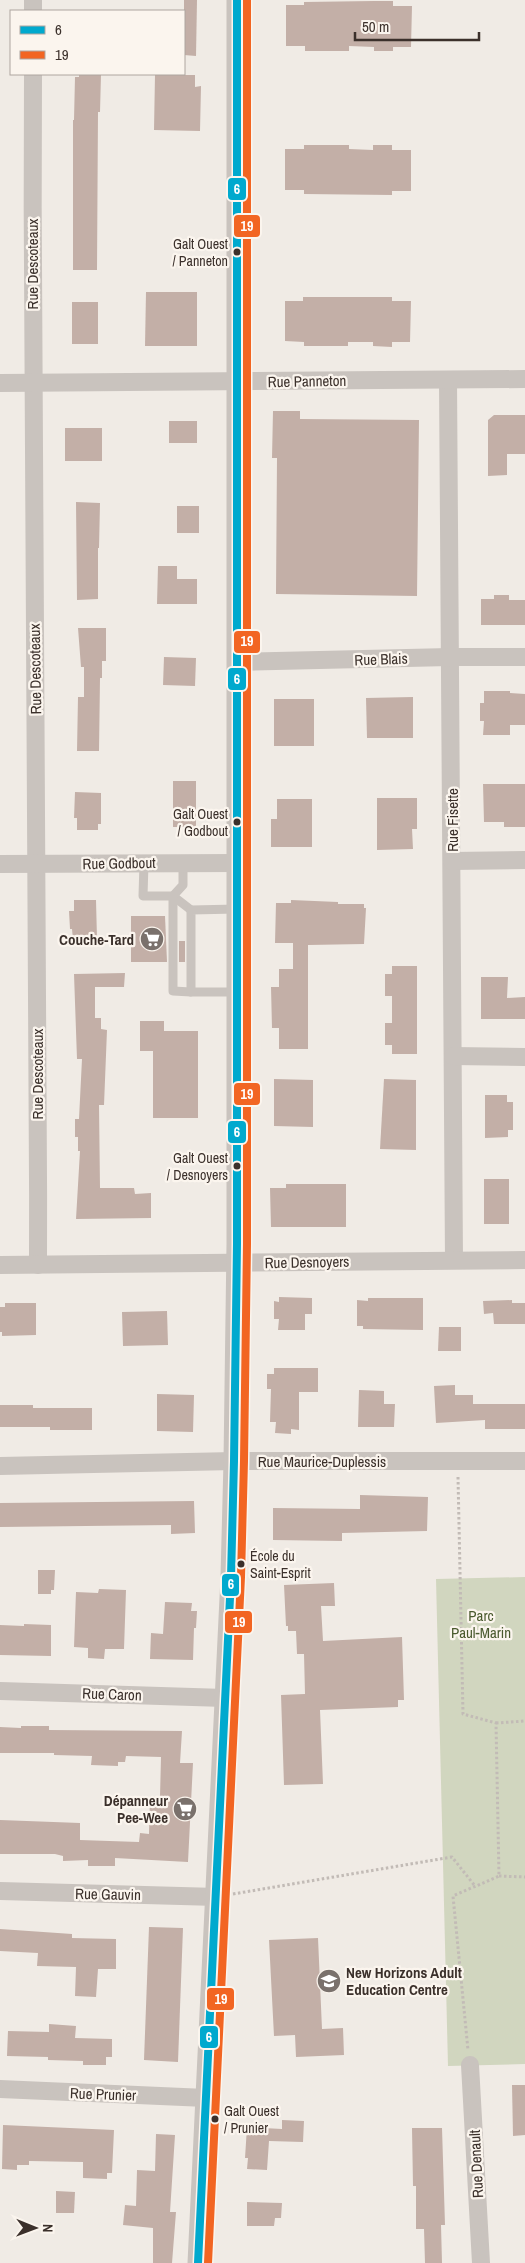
<svg xmlns="http://www.w3.org/2000/svg" width="525" height="2263" font-family="'Archivo Narrow',sans-serif">
<style>
.green{fill:#d1d6bf}
.building{fill:#c3afa7}
.lines{fill:none;stroke-linecap:round;stroke-linejoin:round}
.path{stroke:#c2bbb6;stroke-width:3;stroke-dasharray:2.5 2.5;stroke-linecap:butt}
.service{stroke:#c9c3be;stroke-width:9}
.minor{stroke:#c9c3be;stroke-width:18}
.tertiary{stroke:#c9c3be;stroke-width:21}
.bus-1-casing{stroke:#fbf5ee;stroke-width:11}
.bus-2-casing{stroke:#fbf5ee;stroke-width:11}
.bus-1{stroke:#00a9ce;stroke-width:8}
.bus-2{stroke:#f26522;stroke-width:8}
.bus-dot{fill:#3b302b;stroke:#fbf5ee;stroke-width:2}
.labels{text-anchor:middle;dominant-baseline:central;stroke-width:4.5;stroke-linejoin:round;paint-order:stroke}
.bus-label{font-size:14px;fill:#3b302b;stroke:#fbf5ee;text-anchor:end}
.street-label{font-size:15px;fill:#3b302b;stroke:#fbf5ee}
.poi-label{font-size:15px;font-weight:bold;fill:#3b302b;stroke:#fbf5ee;text-anchor:end}
.park-label{font-size:15px;fill:#4a5a2e;stroke:#fbf5ee}
.line-badge{stroke:#fbf5ee;stroke-width:2}
.badge-label{font-size:14px;text-anchor:middle;font-weight:bold;fill:#fff}
</style>
<rect width="100%" height="100%" fill="#f0ebe5"/>
<path class="green" d="M525 1577V2064L448 2066 436 1579Z"/>
<g class="building">
<path d="M184 0H197L196 56 184 55Z"/>
<path d="M374 1H393V6H412L411 47H393V51H374V47L349 46V51H305V46H286V5H304V2Z"/>
<path d="M79 74H101L100 112H98L97 270H73V120H74L75 77H79Z"/>
<path d="M155 75H195V87L201 86 200 131 154 130Z"/>
<path d="M304 145H349V149L373 150V145H392V150H411V191H392V195L304 194V190H285V149H304Z"/>
<path d="M146 292H197V346H145Z"/>
<path d="M303 297H392V301H411L410 342H392V347L373 346V342H348V346H304V342L285 341V301H303Z"/>
<rect x="72" y="302" width="26" height="42"/>
<path d="M273 411H300V419L419 420 417 596 276 594 277 458H272Z"/>
<path d="M494 415H525V454H507V475L488 476V420Z"/>
<rect x="169" y="421" width="28" height="22"/>
<rect x="65" y="428" width="37" height="33"/>
<path d="M76 502 100 503 99 548H98V599L77 600Z"/>
<rect x="177" y="506" width="22" height="27"/>
<path d="M158 566H177V579H197V604H157Z"/>
<path d="M494 595H509V600H525V625H481V599H494Z"/>
<path d="M78 628H106V661H102V678H100L99 751H77L78 697H84V667H81Z"/>
<path d="M164 657 196 658 195 686 163 685Z"/>
<path d="M484 691H510V693L525 694V725H510V735H483L484 721H480V703H484Z"/>
<path d="M413 697V738H367L366 698Z"/>
<rect x="274" y="699" width="40" height="47"/>
<rect x="173" y="781" width="23" height="46"/>
<path d="M483 784H525V827H504V822H484Z"/>
<path d="M75 792 101 793V824H98V830H77V818H74Z"/>
<path d="M377 798H417V829H412L413 849 377 850Z"/>
<path d="M277 799H312V847H271V819H277Z"/>
<path d="M74 900H96L97 939 73 940 72 929H70L69 911H74Z"/>
<path d="M291 900 338 902V904H364V908H366L364 944 308 945V1049H279V1028H272L271 987H279V969H293V943H275L276 903H291Z"/>
<path d="M131 916H165L167 962H131Z"/>
<rect x="179" y="941" width="6" height="21"/>
<path d="M392 966H417V1054H392V1045H385V1023H392V996H385V974H392Z"/>
<path d="M125 973 124 987H95V1018H101V1029L107 1030 104 1105H99L100 1188H134L135 1194 151 1193V1218L76 1219 80 1151H78V1137H75V1119H79L82 1059H77L74 974Z"/>
<path d="M481 977H508L507 998 525 997V1019H481Z"/>
<path d="M140 1021H164V1031H198V1118H153V1051H140Z"/>
<path d="M274 1079 313 1080V1127L274 1126Z"/>
<path d="M384 1079 416 1080V1150L380 1149Z"/>
<path d="M485 1095H507V1102H513V1130H508V1137L485 1138Z"/>
<rect x="484" y="1179" width="25" height="45"/>
<path d="M286 1184H346V1227H271L270 1188H286Z"/>
<path d="M279 1297 312 1298V1314H305V1330H278L279 1319H274V1301L279 1302Z"/>
<path d="M368 1298H423V1330L363 1329V1326H357V1300L368 1301Z"/>
<path d="M512 1300V1303H525V1324H494L493 1313 484 1314 483 1301Z"/>
<path d="M5 1303H36V1335L2 1336V1332H0V1307H5Z"/>
<path d="M167 1311 168 1345 123 1346 122 1312Z"/>
<path d="M439 1327H461V1351H438Z"/>
<path d="M274 1368H318V1392H299V1430L291 1429V1434L275 1433 276 1422H270L271 1389H267V1374H274Z"/>
<path d="M455 1385V1395H473V1404H525V1429H485V1420L436 1423 434 1386Z"/>
<path d="M359 1390 384 1391V1404H395L394 1427H358Z"/>
<path d="M157 1394 194 1395 193 1432 157 1431Z"/>
<path d="M0 1405H33V1408H92V1430H50V1427H0Z"/>
<path d="M360 1495 428 1497 427 1531 342 1533V1541L273 1540V1508L360 1509Z"/>
<path d="M194 1501 195 1533 171 1534V1525L0 1527V1503Z"/>
<path d="M38 1570H55L54 1590H51V1594H38Z"/>
<path d="M334 1583 335 1606H321L323 1641 402 1637 404 1700H398V1707L320 1710 323 1784 284 1785 281 1695 305 1694 304 1654H297L296 1631H288V1626H286L284 1585Z"/>
<path d="M99 1589 126 1590 124 1649H105L104 1659 88 1658V1648L74 1647 76 1592 98 1593Z"/>
<path d="M165 1602 192 1603 191 1611H197L196 1628H194L193 1660 150 1659 151 1633 163 1634Z"/>
<path d="M24 1624 51 1625V1656L0 1655V1625L24 1626Z"/>
<path d="M21 1726H49V1730L182 1731 180 1763H193L188 1862 115 1858V1866H88V1860L63 1861V1856L55 1854H0V1820L80 1823V1840L139 1842 140 1833 149 1834 150 1796 160 1797 161 1757 126 1756 125 1762H118V1766L91 1765 92 1756 54 1755V1753H0V1727L21 1728Z"/>
<path d="M149 1927 183 1928 178 2062 144 2060Z"/>
<path d="M0 1929 72 1934V1938L116 1939V1969H98L96 1997 75 1996 76 1967 37 1966 38 1953 0 1951Z"/>
<path d="M318 1938 322 2029 343 2028 344 2055 296 2057 295 2035 274 2036 269 1940Z"/>
<path d="M49 2024 76 2026 75 2038 112 2039V2057H106V2065H83V2061L48 2060V2057L7 2056 8 2031 49 2032Z"/>
<path d="M512 2085H525V2135L513 2136Z"/>
<path d="M282 2120 304 2121 303 2142 269 2141 267 2170 247 2169 248 2158H245L247 2127 282 2129Z"/>
<path d="M3 2125 114 2130 112 2173H107V2179L83 2178V2162L29 2161V2165H17V2170L2 2169Z"/>
<path d="M412 2128H442L445 2225H441L442 2263H425L424 2229H416V2186H413Z"/>
<path d="M156 2134 175 2135 170 2212H176L172 2263H153V2228L123 2225 125 2205 136 2206 137 2170 155 2171Z"/>
<path d="M56 2191 75 2192 74 2213H56Z"/>
<path d="M247 2202 282 2203 281 2218H275L274 2226H247Z"/>
</g>
<g class="lines">
<g class="path">
<path d="M458 1477 463 1714 496 1723 499 1876 453 1896 468 2050"/>
<path d="M496 1723 525 1721"/>
<path d="M499 1876 525 1877"/>
<path d="M233 1894 452 1857 475 1886"/>
</g>
<g class="service">
<path d="M144 863 143 896H173L191 910"/>
<path d="M183 863V885L173 896V991L191 992"/>
<path d="M237 909 191 910V992H237"/>
</g>
<g class="minor">
<path d="M33 11V0"/>
<path d="M33 74C31 471 39 868 38 1265"/>
<path d="M448 380 454 1260"/>
<path d="M0 383 525 379"/>
<path d="M237 662 450 657H525"/>
<path d="M452 861 525 860"/>
<path d="M0 864 237 863"/>
<path d="M453 1056 525 1057"/>
<path d="M0 1265 525 1260"/>
<path d="M0 1466 234 1461H525"/>
<path d="M0 1691 225 1698"/>
<path d="M0 1891 217 1897"/>
<path d="M470 2065 481 2263"/>
<path d="M0 2089 206 2098"/>
</g>
<path class="tertiary" d="M198 2263 231 1577 234 1461 237 1244V0"/>
<g class="bus-1-casing">
<path id="bus-1" d="M198 2263 231 1577 234 1461 237 1244V0"/>
</g>
<g class="bus-2-casing">
<path id="bus-2" d="M208 2263 241 1577 244 1461 247 1244V0"/>
</g>
<use href="#bus-1" class="bus-1"/>
<use href="#bus-2" class="bus-2"/>
</g>
<defs>
<g id="supermarket-disc" transform="scale(1.25)"><circle r="9.5" fill="#7a716c" stroke="#fbf5ee"/><path d="M-6-5.5h2.5l.6 2H6L4.5 2H-2.5L-4.4-4H-6ZM-1.5 3.2a1.3 1.3 0 1 0 .1 0ZM3 3.2a1.3 1.3 0 1 0 .1 0Z" fill="#fff"/></g>
<g id="school-disc" transform="scale(1.25)"><circle r="9.5" fill="#7a716c" stroke="#fbf5ee"/><path d="M0-5L7-2L0 1L-7-2ZM-4 1L0 2.5L4 1V4Q0 6-4 4Z" fill="#fff"/></g>
</defs>
<g fill-rule="evenodd">
<use href="#supermarket-disc" x="152" y="939"/>
<use href="#supermarket-disc" x="185" y="1809"/>
<use href="#school-disc" x="329" y="1981"/>
</g>
<g class="bus-dot">
<circle cx="237" cy="252" r="4.5"/>
<circle cx="237" cy="822" r="4.5"/>
<circle cx="237" cy="1166" r="4.5"/>
<circle cx="241" cy="1564" r="4.5"/>
<circle cx="215" cy="2119" r="4.5"/>
</g>
<g class="labels">
<g class="bus-label">
<text x="228" y="244">Galt Ouest<tspan x="228" dy="17">/ Panneton</tspan></text>
<text x="228" y="814">Galt Ouest<tspan x="228" dy="17">/ Godbout</tspan></text>
<text x="228" y="1158">Galt Ouest<tspan x="228" dy="17">/ Desnoyers</tspan></text>
<text x="250" y="1556" text-anchor="start">École du<tspan x="250" dy="17">Saint-Esprit</tspan></text>
<text x="224" y="2111" text-anchor="start">Galt Ouest<tspan x="224" dy="17">/ Prunier</tspan></text>
</g>
<g class="street-label">
<text transform="translate(32 264) rotate(-90)">Rue Descoteaux</text>
<text transform="translate(307 381) rotate(-1)">Rue Panneton</text>
<text transform="translate(381 659) rotate(-2)">Rue Blais</text>
<text transform="translate(35 669) rotate(-91)">Rue Descoteaux</text>
<text transform="translate(452 820) rotate(-90)">Rue Fisette</text>
<text transform="translate(119 863) rotate(-1)">Rue Godbout</text>
<text transform="translate(37 1074) rotate(-90)">Rue Descoteaux</text>
<text transform="translate(307 1262) rotate(-1)">Rue Desnoyers</text>
<text x="322" y="1461">Rue Maurice-Duplessis</text>
<text transform="translate(112 1694) rotate(2)">Rue Caron</text>
<text transform="translate(108 1894) rotate(1)">Rue Gauvin</text>
<text transform="translate(103 2094) rotate(2)">Rue Prunier</text>
<text transform="translate(476 2164) rotate(-93)">Rue Denault</text>
</g>
<g class="poi-label">
<text x="134" y="939">Couche-Tard</text>
<text x="168" y="1800">Dépanneur<tspan x="168" dy="17">Pee-Wee</tspan></text>
<text x="346" y="1972" text-anchor="start">New Horizons Adult<tspan x="346" dy="17">Education Centre</tspan></text>
</g>
<g class="park-label">
<text x="481" y="1615">Parc<tspan x="481" dy="17">Paul-Marin</tspan></text>
</g>
</g>
<g class="line-badge">
<rect x="227" y="177" width="20" height="24" rx="5" fill="#00a9ce"/>
<rect x="233" y="214" width="28" height="24" rx="5" fill="#f26522"/>
<rect x="233" y="630" width="28" height="24" rx="5" fill="#f26522"/>
<rect x="227" y="667" width="20" height="24" rx="5" fill="#00a9ce"/>
<rect x="233" y="1082" width="28" height="24" rx="5" fill="#f26522"/>
<rect x="227" y="1120" width="20" height="24" rx="5" fill="#00a9ce"/>
<rect x="221" y="1573" width="19" height="24" rx="5" fill="#00a9ce"/>
<rect x="224" y="1610" width="29" height="24" rx="5" fill="#f26522"/>
<rect x="206" y="1987" width="29" height="24" rx="5" fill="#f26522"/>
<rect x="199" y="2025" width="20" height="24" rx="5" fill="#00a9ce"/>
</g>
<g class="badge-label">
<text x="237" y="194">6</text>
<text x="247" y="231">19</text>
<text x="247" y="646">19</text>
<text x="237" y="684">6</text>
<text x="247" y="1099">19</text>
<text x="237" y="1137">6</text>
<text x="231" y="1589">6</text>
<text x="239" y="1627">19</text>
<text x="221" y="2004">19</text>
<text x="209" y="2042">6</text>
</g>
<rect x="10" y="10" width="175" height="65" fill="#fbf5ee" stroke="#aea6a0"/>
<rect x="20" y="26" width="25" height="8" fill="#00a9ce" stroke="#aea6a0"/>
<text x="55" y="35" font-size="15" fill="#3b302b">6</text>
<rect x="20" y="51" width="25" height="8" fill="#f26522" stroke="#aea6a0"/>
<text x="55" y="60" font-size="15" fill="#3b302b">19</text>
<g transform="translate(35 2228) rotate(91)" stroke="#fbf5ee" stroke-width="4" paint-order="stroke">
<path d="M0-4L9 19L0 12L-9 19Z" fill="#3b302b"/>
<text y="-8" font-size="14" font-weight="bold" text-anchor="middle" fill="#3b302b">N</text>
</g>
<path d="M355 32v8h124v-8" fill="none" stroke="#3b302b" stroke-width="2.5"/>
<text x="362" y="32" font-size="15" fill="#3b302b" stroke="#fbf5ee" stroke-width="4" paint-order="stroke">50 m</text>
</svg>
